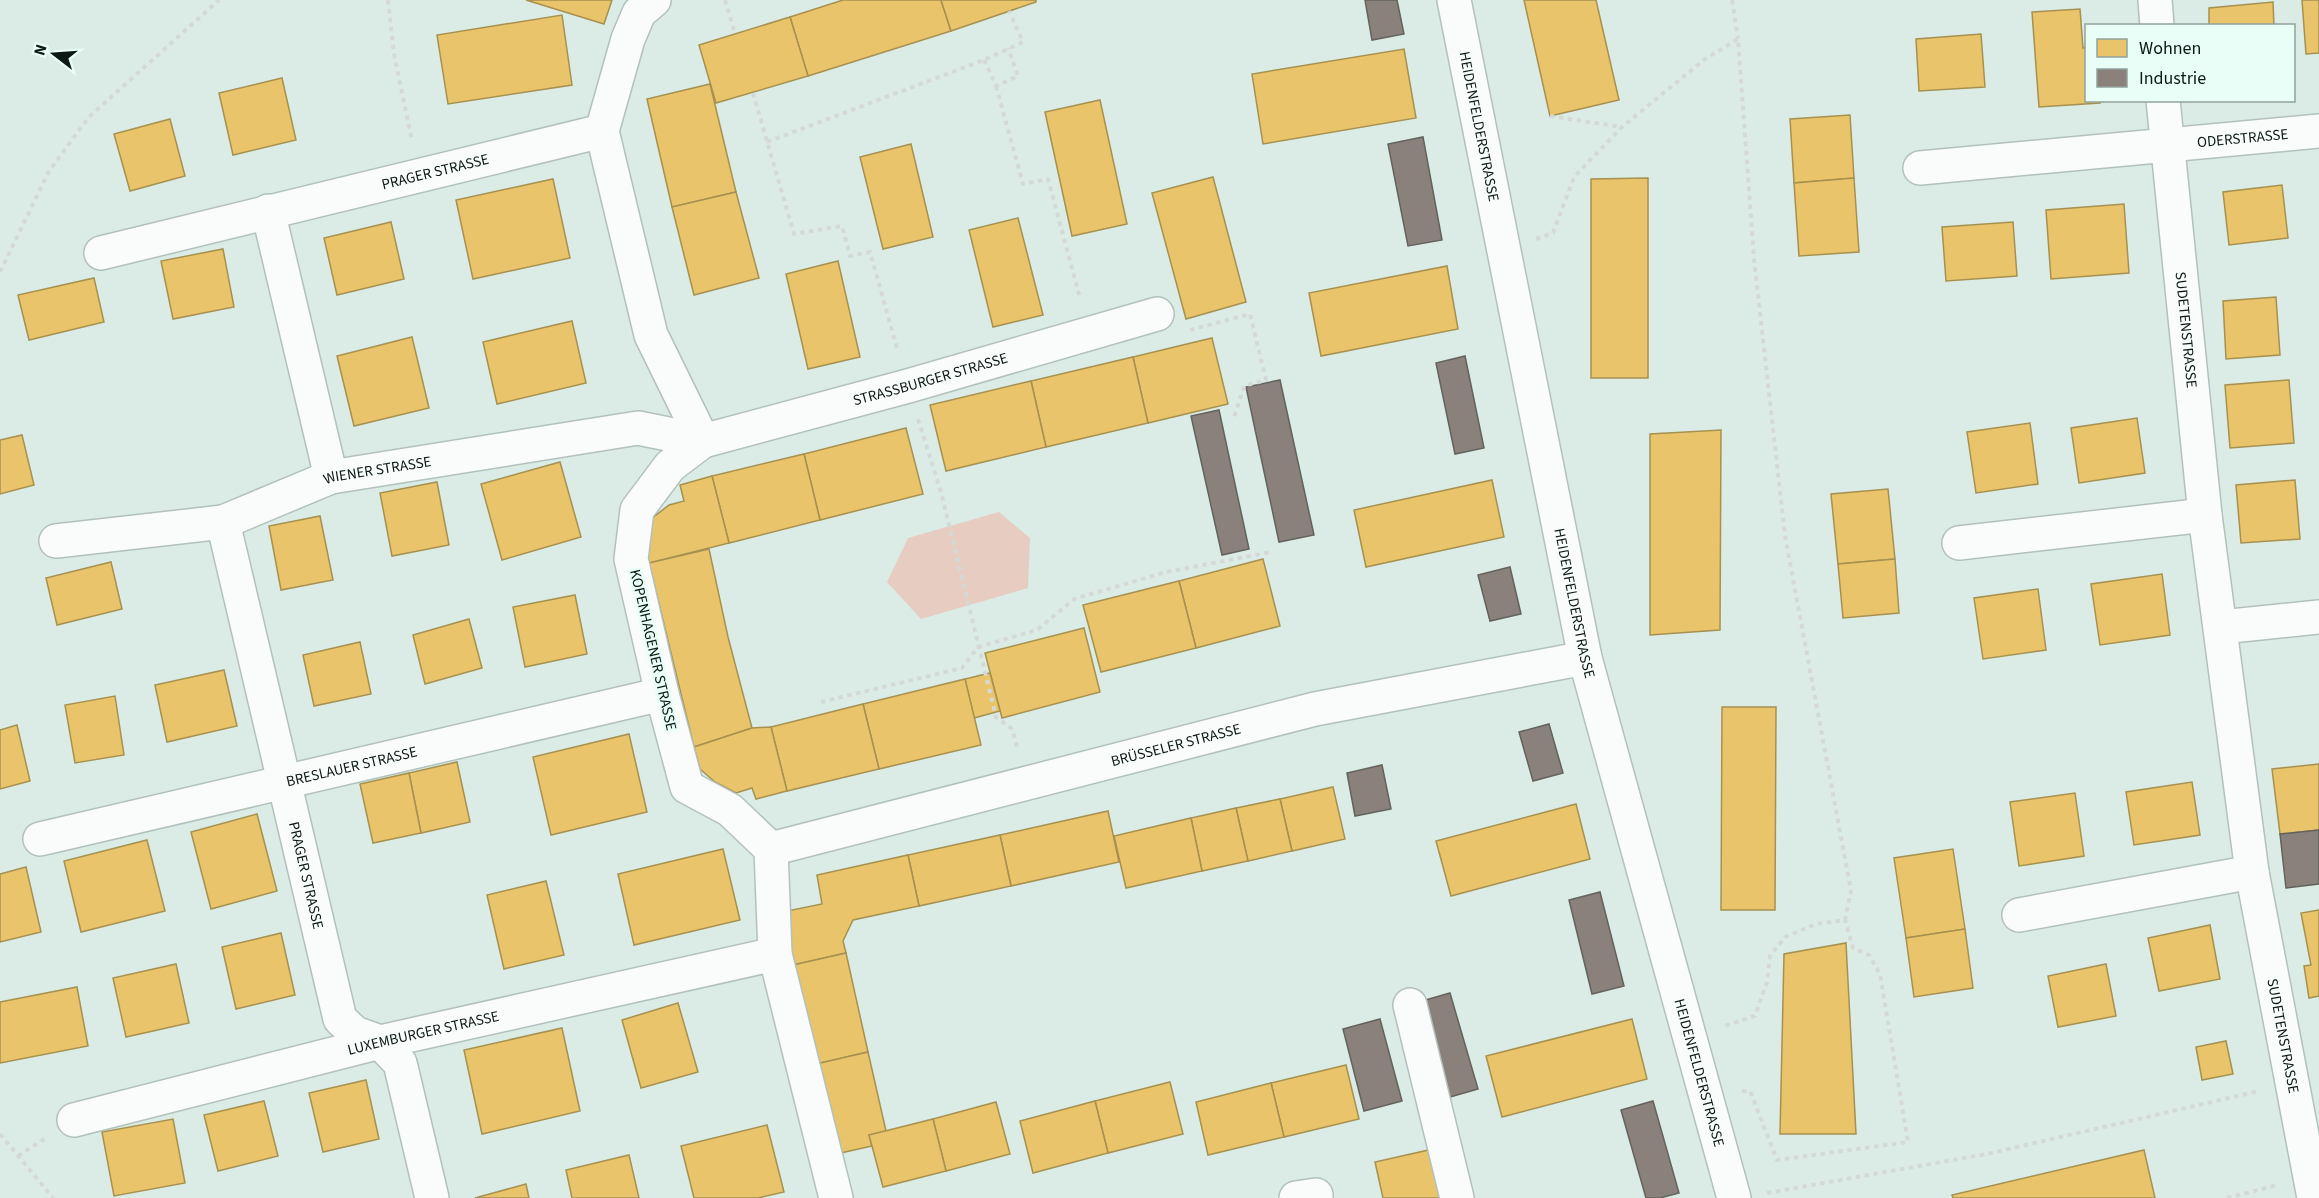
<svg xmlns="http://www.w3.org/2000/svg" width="2319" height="1198" font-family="'Source Sans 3',sans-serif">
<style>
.green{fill:#e7ccc2}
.homes{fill:#e9c46a;stroke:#a79150;stroke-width:1.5}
.industry{fill:#8a817c;stroke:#64625d;stroke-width:1.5}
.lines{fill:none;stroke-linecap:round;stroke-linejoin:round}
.minor-casing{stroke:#b3c1bc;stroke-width:36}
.path{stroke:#d4d9d7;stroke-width:4;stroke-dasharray:4.5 4.5;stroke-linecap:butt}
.minor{stroke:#f9fcfb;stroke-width:33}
.labels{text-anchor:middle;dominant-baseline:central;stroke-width:6;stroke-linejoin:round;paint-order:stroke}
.street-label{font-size:15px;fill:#0c1914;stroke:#e9fef6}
</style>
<rect width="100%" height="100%" fill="#daece5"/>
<path class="green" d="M999 512 1030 538 1028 588 921 619 887 582 908 538Z"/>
<g class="homes">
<path d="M526 0H612L604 24Z"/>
<path d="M843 0H941L951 31 808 76 790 17Z"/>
<path d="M941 0H1036V2L951 31Z"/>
<path d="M1524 0H1596L1619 100 1550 116Z"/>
<path d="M2302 0H2319V53L2306 54Z"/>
<path d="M2273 2 2274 26H2209V8Z"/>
<path d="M2080 9 2083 48 2086 47V100H2100V103L2039 107 2032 12Z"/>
<path d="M562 15 572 85 448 104 437 35Z"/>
<path d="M790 17 808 76 716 103 699 45Z"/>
<path d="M1981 34 1985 87 1919 91 1916 39Z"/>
<path d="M1404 49 1416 118 1263 144 1252 74Z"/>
<path d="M282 78 296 140 233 155 219 93Z"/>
<path d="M710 84 736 192 672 207 647 99Z"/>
<path d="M1100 100 1127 224 1072 236 1045 112Z"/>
<path d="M1850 115 1854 178 1794 183 1790 119Z"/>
<path d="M170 119 185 176 130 191 114 134Z"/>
<path d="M911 144 933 237 883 249 860 157Z"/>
<path d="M1213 177 1246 302 1186 319 1152 193Z"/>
<path d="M1648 178V378H1591V179Z"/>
<path d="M1854 178 1859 252 1799 256 1794 183Z"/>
<path d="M553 179 570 258 473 279 456 200Z"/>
<path d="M2282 185 2288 238 2229 245 2223 192Z"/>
<path d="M736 192 759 278 694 295 672 207Z"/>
<path d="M2124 204 2129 273 2051 279 2046 210Z"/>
<path d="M1018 218 1043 315 993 327 969 230Z"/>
<path d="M391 222 404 279 337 295 324 238Z"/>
<path d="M2013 222 2017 276 1946 281 1942 227Z"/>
<path d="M223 249 234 307 173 319 161 261Z"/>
<path d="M838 261 860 357 808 369 786 274Z"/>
<path d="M1447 266 1458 329 1321 356 1309 293Z"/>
<path d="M94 278 104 322 29 340 18 295Z"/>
<path d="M2276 297 2280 355 2226 359 2223 301Z"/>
<path d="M572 321 586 383 497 404 483 342Z"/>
<path d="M412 337 429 408 354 426 337 356Z"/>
<path d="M1212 338 1228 404 1148 423 1133 357Z"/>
<path d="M1133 357 1148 423 1046 447 1031 381Z"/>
<path d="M2289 380 2294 443 2230 448 2225 385Z"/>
<path d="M1031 381 1046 447 946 471 930 405Z"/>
<path d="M2137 418 2145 473 2079 483 2071 428Z"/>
<path d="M2030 423 2038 484 1976 493 1967 432Z"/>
<path d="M906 428 923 494 820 520 804 454Z"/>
<path d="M1721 430 1720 630 1650 635V434Z"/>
<path d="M22 435 34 485 0 494V440Z"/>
<path d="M804 454 820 520 729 543 712 476Z"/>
<path d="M560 462 581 537 502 560 481 484Z"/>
<path d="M712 476 729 543 649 563 645 550 651 519 669 505 684 501 680 485Z"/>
<path d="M1492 480 1504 537 1366 567 1354 510Z"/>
<path d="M2295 480 2300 539 2241 543 2236 485Z"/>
<path d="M437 482 449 545 392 556 380 493Z"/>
<path d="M1888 489 1895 559 1838 564 1831 494Z"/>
<path d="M320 516 333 580 281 590 269 526Z"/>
<path d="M709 549 728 637 752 728 694 747 649 563Z"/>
<path d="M1263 559 1280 626 1196 648 1179 581Z"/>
<path d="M1895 559 1899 613 1843 618 1838 564Z"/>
<path d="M111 562 122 609 57 625 46 578Z"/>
<path d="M2162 574 2170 635 2100 645 2091 584Z"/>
<path d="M1179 581 1196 648 1101 672 1083 605Z"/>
<path d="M2038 589 2046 650 1983 659 1974 598Z"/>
<path d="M575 595 587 654 525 667 513 607Z"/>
<path d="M469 619 482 668 425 684 413 635Z"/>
<path d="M1084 628 1100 692 1002 718 985 653Z"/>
<path d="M360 642 371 694 314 706 303 655Z"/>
<path d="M224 670 237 726 167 742 155 685Z"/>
<path d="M990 673 1000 711 974 718 965 679Z"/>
<path d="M965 679 981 745 879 769 863 704Z"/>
<path d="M115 696 124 755 75 763 65 705Z"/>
<path d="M863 704 879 769 787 791 771 727Z"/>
<path d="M1722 707H1776L1775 910H1721Z"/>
<path d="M17 725 30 781 0 789V730Z"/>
<path d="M771 727 787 791 756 799 752 788 736 793 715 782 700 769 694 747 752 728Z"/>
<path d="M629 734 647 812 551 835 533 757Z"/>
<path d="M457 762 470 822 421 833 409 773Z"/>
<path d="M2319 764V830L2280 834 2272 769Z"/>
<path d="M409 773 421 833 373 843 360 784Z"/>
<path d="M2192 782 2200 835 2134 845 2126 792Z"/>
<path d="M1333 787 1345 839 1292 851 1280 799Z"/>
<path d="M2075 793 2084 856 2019 866 2010 802Z"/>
<path d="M1280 799 1292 851 1248 861 1236 808Z"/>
<path d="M1576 804 1590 859 1451 896 1436 841Z"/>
<path d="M1236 808 1248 861 1202 871 1191 818Z"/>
<path d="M1108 811 1119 862 1011 886 1000 835Z"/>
<path d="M257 814 277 891 211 909 191 832Z"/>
<path d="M1191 818 1202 871 1126 888 1114 836Z"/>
<path d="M1000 835 1011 886 919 906 908 855Z"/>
<path d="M147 840 165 911 81 932 64 861Z"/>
<path d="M723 849 740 920 634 945 618 874Z"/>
<path d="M1953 849 1965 929 1906 938 1894 858Z"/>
<path d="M908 855 919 906 853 920 843 941 846 953 793 965 782 912 822 904 817 875Z"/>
<path d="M26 867 41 932 0 942V874Z"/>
<path d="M546 881 564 955 504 969 487 895Z"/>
<path d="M2319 910V996L2309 998 2304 966 2311 965 2301 913Z"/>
<path d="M2210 925 2220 979 2159 991 2148 938Z"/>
<path d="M1965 929 1973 988 1914 997 1906 938Z"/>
<path d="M281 933 295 995 236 1009 222 947Z"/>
<path d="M1846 943 1856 1134H1780L1784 954Z"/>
<path d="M846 953 868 1052 816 1064 793 965Z"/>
<path d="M176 964 189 1023 126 1037 113 978Z"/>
<path d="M2106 964 2116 1016 2058 1027 2048 976Z"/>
<path d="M77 987 88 1046 0 1063V1002Z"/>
<path d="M678 1003 698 1072 641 1088 622 1020Z"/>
<path d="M1632 1019 1647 1079 1502 1117 1486 1056Z"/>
<path d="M562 1028 580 1111 482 1134 464 1050Z"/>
<path d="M2226 1041 2233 1074 2202 1080 2196 1047Z"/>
<path d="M868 1052 886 1131 869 1135 872 1146 836 1154 816 1064Z"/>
<path d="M1346 1065 1359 1119 1284 1137 1271 1083Z"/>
<path d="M366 1080 379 1139 323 1152 309 1093Z"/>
<path d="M1170 1082 1183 1134 1108 1153 1095 1101Z"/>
<path d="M1271 1083 1284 1137 1208 1155 1196 1102Z"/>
<path d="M264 1101 278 1156 218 1171 204 1115Z"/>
<path d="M1095 1101 1108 1153 1033 1173 1020 1121Z"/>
<path d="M996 1102 1010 1154 946 1171 933 1119Z"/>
<path d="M173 1119 185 1183 114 1196 102 1132Z"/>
<path d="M933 1119 946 1171 883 1187 869 1135Z"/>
<path d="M767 1125 784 1192 758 1198H694L681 1146Z"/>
<path d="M1433 1149 1443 1198H1383L1375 1162Z"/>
<path d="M2144 1150 2155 1198H1953L1952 1195Z"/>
<path d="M629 1155 639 1198H572L566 1170Z"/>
<path d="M526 1184 529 1198H475Z"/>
</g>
<g class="industry">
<path d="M1365 0H1397L1404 34 1372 40Z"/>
<path d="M1423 137 1442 240 1408 246 1388 144Z"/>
<path d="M1465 356 1484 448 1455 454 1436 363Z"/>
<path d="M1280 380 1314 535 1279 542 1246 387Z"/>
<path d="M1219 410 1249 549 1222 555 1191 416Z"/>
<path d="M1510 567 1521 614 1490 621 1478 575Z"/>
<path d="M1549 724 1563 773 1533 781 1519 732Z"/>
<path d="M1382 765 1391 809 1355 816 1347 773Z"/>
<path d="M2319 830V884L2286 888 2280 834Z"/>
<path d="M1600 892 1624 986 1592 994 1569 900Z"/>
<path d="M1450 993 1478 1089 1443 1099 1415 1003Z"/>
<path d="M1380 1019 1402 1101 1364 1111 1343 1029Z"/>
<path d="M1653 1101 1679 1193 1660 1198H1646L1621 1110Z"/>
</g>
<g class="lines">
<g class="minor-casing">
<g id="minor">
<path d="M654 0 639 13 628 39 602 131 651 335 703 441"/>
<path id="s1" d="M1454 0 1585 658 1734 1198"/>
<path d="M2155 0 2157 26"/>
<path id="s2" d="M2163 100 2205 515 2252 872 2314 1198"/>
<path id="s3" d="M1920 168 2319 131"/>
<path d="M268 211 331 477"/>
<path id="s4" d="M101 253 602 131"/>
<path id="s5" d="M223 522 340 1019 355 1033 380 1042 400 1063 432 1198"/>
<path id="s6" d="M56 541 223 522 331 477 638 428 703 441"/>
<path d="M1959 543 2205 515"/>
<path d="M2221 627 2319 617"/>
<path id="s7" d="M40 839 662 694"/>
<path id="s8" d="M771 849 1315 709 1585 658"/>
<path d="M2019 915 2252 872"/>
<path d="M1410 1005 1457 1198"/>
<path id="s9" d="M74 1120 380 1042 775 954"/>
<path id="s10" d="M836 1198 775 954 771 849 730 810 687 787 662 694 631 559 637 510 670 466 703 441 908 386 1157 314"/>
<path d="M1296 1198 1316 1195V1198"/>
</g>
</g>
<g class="path">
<path d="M388 0 394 54 412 141"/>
<path d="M725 0 735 34"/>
<path d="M1732 0 1738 39"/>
<path d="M984 60 996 86 1018 76 1008 48"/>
<path d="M996 86 1023 184 1048 179 1080 298"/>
<path d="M753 93 794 234 842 226 850 256 870 252 898 352"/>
<path d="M1550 116 1622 127"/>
<path d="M767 142 984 60 1023 42 1009 11"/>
<path d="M1536 239 1553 233 1574 177 1622 127 1705 59 1738 39 1754 259 1785 536 1851 891 1845 920 1816 924 1785 937 1770 956 1767 982 1755 1016 1724 1026"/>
<path d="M0 272 49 171 89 117 219 0"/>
<path d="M1190 330 1250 314 1266 380 1244 386 1234 418"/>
<path d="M918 419 941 492 996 717 1012 729 1018 750"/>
<path d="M821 702 962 668 978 647 1037 630 1074 599 1166 572 1271 552"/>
<path d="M1742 1091H1750L1777 1160 1908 1142 1880 974 1869 955 1853 948 1845 920"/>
<path d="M0 1134 53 1198"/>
<path d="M18 1156 46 1138"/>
<path d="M1767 1193 1987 1154 2259 1091"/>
<path d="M2227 1198 2277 1185"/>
</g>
<use href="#minor" class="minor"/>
</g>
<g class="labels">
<g class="street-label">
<text stroke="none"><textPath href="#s1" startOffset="129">HEIDENFELDERSTRASSE</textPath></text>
<text stroke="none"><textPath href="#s3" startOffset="324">ODERSTRASSE</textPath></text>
<text stroke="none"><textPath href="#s4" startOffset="344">PRAGER STRASSE</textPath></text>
<text stroke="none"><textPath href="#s2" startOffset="231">SUDETENSTRASSE</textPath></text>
<text stroke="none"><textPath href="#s10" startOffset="1078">STRASSBURGER STRASSE</textPath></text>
<text stroke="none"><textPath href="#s6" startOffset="332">WIENER STRASSE</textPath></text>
<text stroke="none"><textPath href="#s1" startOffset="615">HEIDENFELDERSTRASSE</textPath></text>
<text transform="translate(653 650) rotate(77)">KOPENHAGENER STRASSE</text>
<text stroke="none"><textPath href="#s8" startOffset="418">BRÜSSELER STRASSE</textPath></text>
<text stroke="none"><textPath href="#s7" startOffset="320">BRESLAUER STRASSE</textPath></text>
<text stroke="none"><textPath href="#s5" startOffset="363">PRAGER STRASSE</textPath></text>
<text stroke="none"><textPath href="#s9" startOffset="360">LUXEMBURGER STRASSE</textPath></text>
<text stroke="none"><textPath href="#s2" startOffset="944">SUDETENSTRASSE</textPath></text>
<text stroke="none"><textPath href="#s1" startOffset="1101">HEIDENFELDERSTRASSE</textPath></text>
</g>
</g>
<rect x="2085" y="24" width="210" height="78" fill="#e9fef6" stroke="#91a29c" stroke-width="1.5"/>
<rect x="2097" y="39" width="30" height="18" fill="#e9c46a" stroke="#91a29c" stroke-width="1.5"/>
<text x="2139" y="54" font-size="18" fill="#0c1914">Wohnen</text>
<rect x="2097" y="69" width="30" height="18" fill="#8a817c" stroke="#91a29c" stroke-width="1.5"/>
<text x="2139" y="84" font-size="18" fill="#0c1914">Industrie</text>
<g transform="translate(54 54) rotate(287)" stroke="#e9fef6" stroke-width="4.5" paint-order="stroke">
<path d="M0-4.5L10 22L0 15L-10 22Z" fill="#0c1914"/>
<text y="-9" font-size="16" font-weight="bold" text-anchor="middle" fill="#0c1914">N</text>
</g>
</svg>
